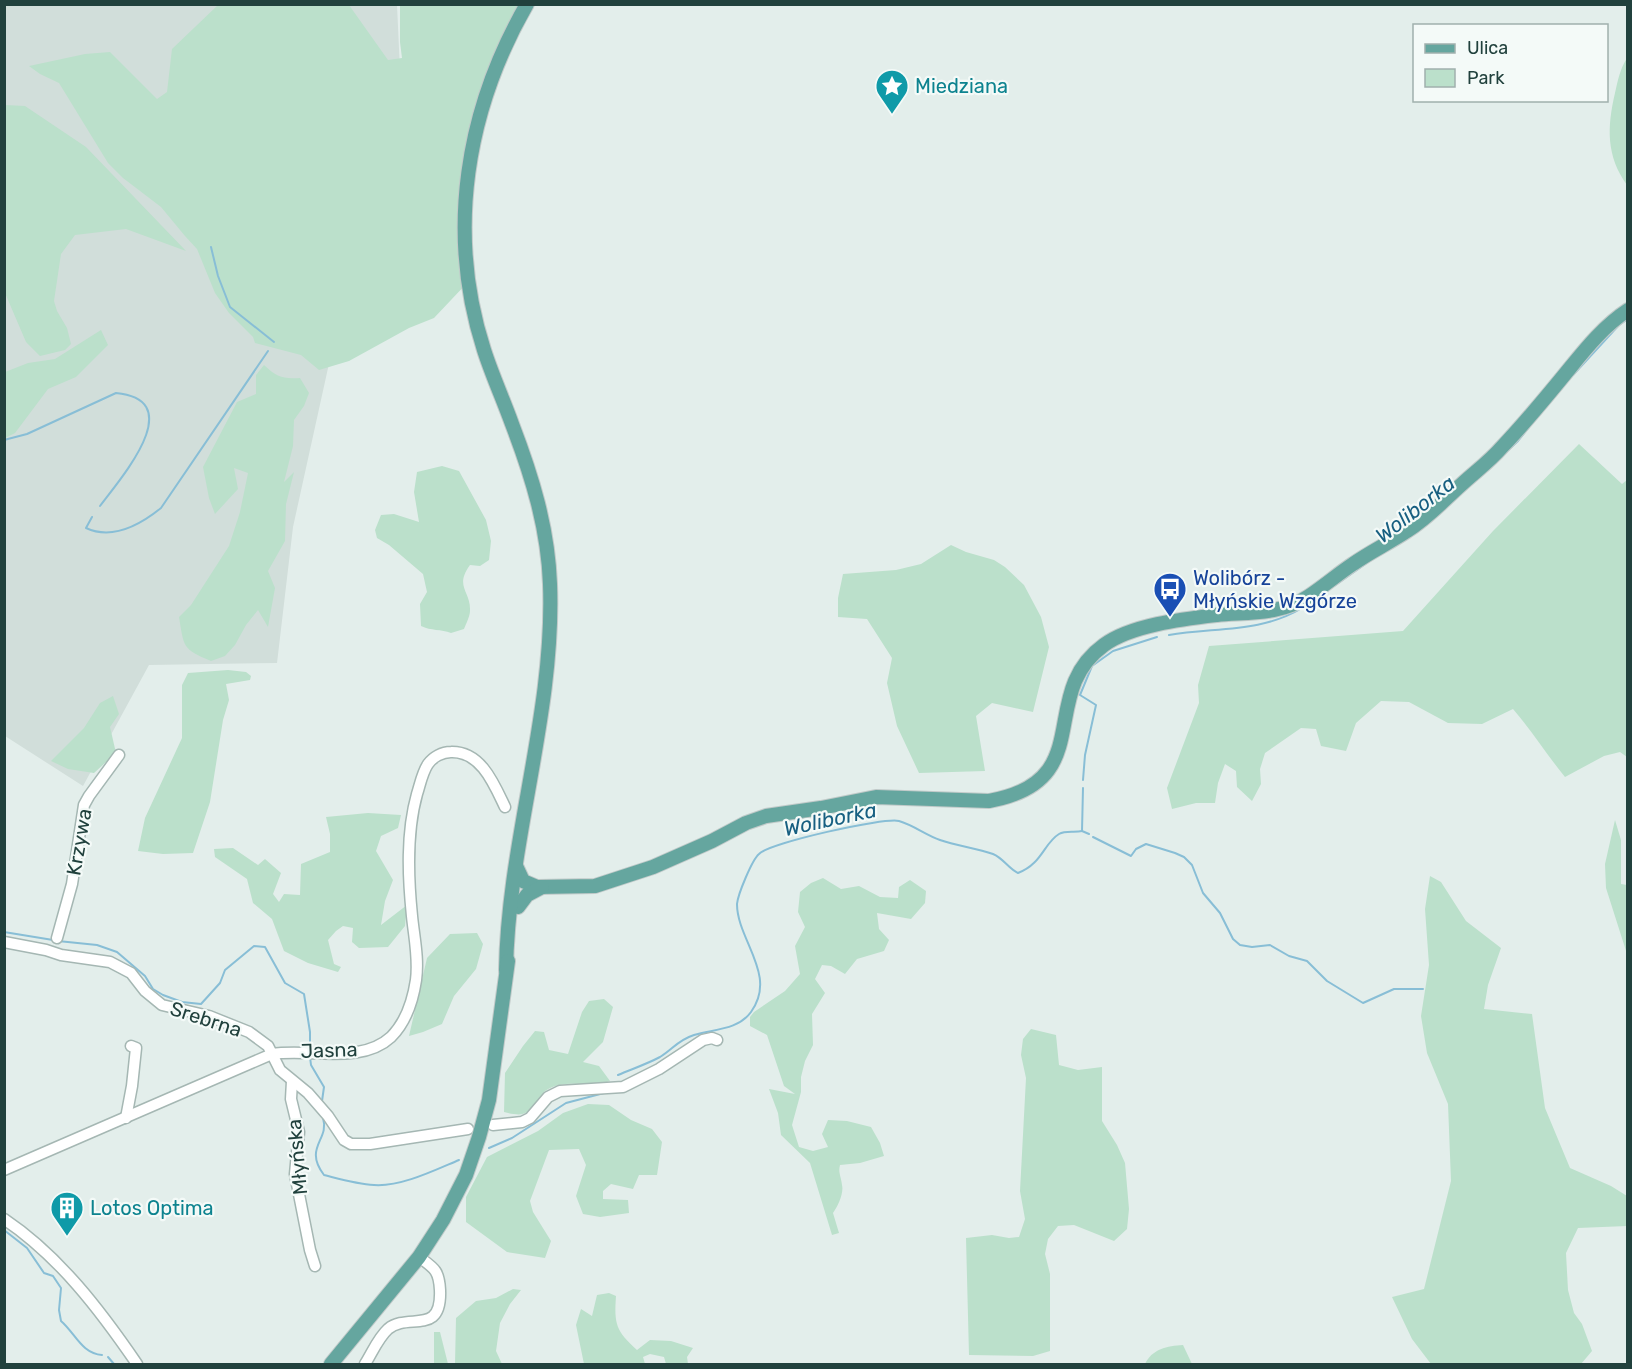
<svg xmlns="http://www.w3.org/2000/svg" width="1632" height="1369" font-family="Rubik,sans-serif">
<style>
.built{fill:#d1deda}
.green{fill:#bbe0cb}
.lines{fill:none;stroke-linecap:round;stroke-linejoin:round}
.stream{stroke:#88bed6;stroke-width:2}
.minor-casing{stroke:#a5b7b3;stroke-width:13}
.major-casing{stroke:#c1cac9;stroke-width:16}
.minor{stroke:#fff;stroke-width:10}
.major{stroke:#65a69f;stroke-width:14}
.labels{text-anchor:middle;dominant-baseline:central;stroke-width:4.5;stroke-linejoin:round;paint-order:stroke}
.culture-label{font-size:20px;fill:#0d838f;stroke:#f4faf8;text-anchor:start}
.transit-label{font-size:20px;fill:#164399;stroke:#f4faf8;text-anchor:start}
.street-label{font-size:20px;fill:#21413d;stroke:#f4faf8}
.water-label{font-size:21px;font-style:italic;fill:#175f81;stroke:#f4faf8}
</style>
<rect width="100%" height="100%" fill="#e3eeeb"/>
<path class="built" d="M4 5H397L401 92 330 359 293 527 277 663 149 665 83 786 5 736Z"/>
<g class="green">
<path d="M218 5H349L388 60 402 58 400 42V5H527L473 139 468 282 434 318 409 328 349 361 319 370 301 355 255 343 253 337 229 313 215 293 197 249 185 236 161 207 123 178 108 163 59 83 40 74 29 66 85 54 110 52 157 99 167 92 172 49Z"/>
<path d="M1627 58V185C1606 156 1607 127 1615 93 1618 80 1620 69 1627 58Z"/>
<path d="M5 105 25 106 86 147 186 251 126 229 75 235 61 254 54 301 57 311 67 328 71 344 65 350 40 356 26 342 5 293Z"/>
<path d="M101 330 108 345 76 377 48 389 15 433 5 438V372L28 363 55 359Z"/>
<path d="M264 365C277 377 282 379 300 378L309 393 304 406 294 420 293 446 284 482 294 472 286 504 285 541 268 571 275 588 268 627 258 610 246 625 235 645 225 656 211 661C182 649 184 647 179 617L191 605 229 546 240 512 248 473 234 468 238 489 215 514 209 498 203 467 237 402 256 394V375Z"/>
<path d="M1579 444 1622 484 1627 480V757L1620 752 1604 756 1565 777C1547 755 1532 731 1513 709L1482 724 1448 723 1409 702 1381 701 1356 723 1346 751 1321 746 1316 729 1301 728 1265 753 1260 769 1261 784 1252 801 1237 787 1236 771 1225 764 1218 783 1215 803H1196L1172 809 1167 788 1199 703 1198 685 1209 646 1403 631 1493 531Z"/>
<path d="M442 466 459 471 486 520 491 541 489 560 480 566 470 565C454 587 471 591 470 611 470 616 466 624 464 629L451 633C441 629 431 631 421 626L420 604 427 592 423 574 389 545 377 538 375 530 381 515 394 514 419 522 414 492 417 472Z"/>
<path d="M951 545 966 552 994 560 1005 567 1024 585 1041 617 1049 647 1033 712 992 703 976 716 985 771 919 773 897 726 887 683 892 658 867 619 838 617V598L843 574 896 570 921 564Z"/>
<path d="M228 670 246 672 251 676 250 680 226 684 229 700 223 720 210 802 193 853 163 854 138 851 145 818 182 738V685L188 673Z"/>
<path d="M113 696 119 714 110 727 116 753 94 773 68 769 51 761 84 728 100 703Z"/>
<path d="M368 813 401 815 398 828 381 836 376 851 393 880 385 901 381 925 407 905 405 926 388 947 359 948 352 942 353 928 343 926 336 931 328 940 334 964 341 967 338 972 308 963 284 951 272 919 253 903 247 879 215 857 214 849 233 848 258 865 265 859 281 873 273 894 279 902 284 894 300 895 301 864 330 852V834L326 817Z"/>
<path d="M1615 820 1621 840V884L1627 885V954L1606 888 1605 864Z"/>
<path d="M1430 876 1441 882 1466 921 1501 948 1488 985 1484 1009 1532 1014 1545 1108 1570 1168 1611 1186 1627 1196V1226L1578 1228 1566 1253 1568 1290 1574 1313 1582 1324 1592 1351 1581 1364H1431L1412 1339 1392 1297 1424 1289 1451 1181 1448 1104 1427 1053 1421 1016 1429 965 1425 909Z"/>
<path d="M823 878 841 889 859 886 880 897 898 898 899 887 910 880 926 891 925 903 911 919 877 913 879 929 889 940 884 951 857 959 845 974 831 966 822 965 815 979 825 993 812 1014 813 1045 805 1061 801 1077V1092L792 1125 799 1147 813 1151 828 1147 822 1134 828 1120 847 1121 871 1127 880 1143 884 1156 860 1163 840 1165C838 1173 841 1176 842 1185 844 1193 838 1206 833 1213L839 1233 832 1235 810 1163 781 1135 778 1113 769 1089 795 1094 784 1086 767 1035 750 1026V1017L754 1012 785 991 800 974 795 946 805 927 798 912 800 892 811 883Z"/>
<path d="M477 933 483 944 476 969 454 996 442 1024 423 1032 409 1036 427 958 450 934Z"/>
<path d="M604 999 613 1007 603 1042 583 1062 599 1066 610 1081C589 1089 565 1077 545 1091 544 1092 540 1098 539 1099 527 1115 524 1117 504 1112L505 1073 523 1046 535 1031 544 1032 549 1050 568 1054 582 1012 589 1001Z"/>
<path d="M1031 1029 1056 1035 1059 1065 1078 1070 1102 1067V1121L1117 1145 1125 1163 1129 1209 1127 1229 1114 1241 1074 1225 1058 1226 1048 1239 1045 1254 1050 1274V1351L1033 1356 969 1355 966 1238 992 1235 1009 1238 1019 1237 1025 1219 1020 1191 1026 1078 1021 1055 1023 1039Z"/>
<path d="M588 1104 609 1105 631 1120 652 1129 662 1142 657 1175H639L633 1189 611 1184 603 1191V1199L628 1200 629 1213 600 1217 583 1214 576 1196 586 1165 579 1149 549 1150 530 1201 533 1212 551 1241 545 1258 507 1252 466 1222V1197L487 1157 538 1131 563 1113Z"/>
<path d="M513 1289 521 1290 510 1304 500 1323 496 1351 502 1364H455L456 1318 476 1301 496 1298Z"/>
<path d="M609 1293 616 1296C614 1324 616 1331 637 1350L650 1340 671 1341 693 1348 687 1357 688 1364H666L664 1357 650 1354 643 1357 645 1364H584L576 1325 581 1309 592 1316 597 1295Z"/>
<path d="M434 1332H440L448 1364H434Z"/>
<path d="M1183 1345 1192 1364H1145C1152 1349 1167 1346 1183 1345Z"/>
</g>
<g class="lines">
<g class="stream">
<path d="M211 247 218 276 230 307 274 342"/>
<path d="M1573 375 1619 325 1628 319"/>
<path d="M4 440 27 434 116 393C190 400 120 479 100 506"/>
<path d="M1504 454 1518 441 1529 427"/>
<path d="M92 517 86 528C112 540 140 525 161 508L268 351"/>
<path d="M1334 586 1371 560"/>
<path d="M1169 635C1214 627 1261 633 1302 608"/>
<path d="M1083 780 1085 755 1096 705 1080 695 1092 666 1113 651 1157 637"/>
<path d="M1082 831 1083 788"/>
<path d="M1082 831 1089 834"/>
<path d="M1093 837 1131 856 1136 849 1146 844 1175 853 1184 857 1192 865 1203 893 1220 913 1233 939 1240 945 1252 947 1270 945 1289 956 1307 961 1327 981 1363 1003 1394 989H1423"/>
<path d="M4 932 53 940"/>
<path d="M58 941 97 945 117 952 145 976 153 989 163 995 182 1002 201 1004 220 983 225 970 254 946 265 947 285 983 304 994 310 1032V1048"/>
<path d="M310 1057 311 1065 324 1087 322 1101"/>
<path d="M618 1075C632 1069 647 1064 660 1057 673 1049 678 1040 694 1035 714 1029 738 1030 751 1012 778 975 737 940 737 904 738 894 752 860 759 854 769 843 884 817 899 821 913 825 926 835 940 840 957 846 976 848 993 854 1003 858 1009 869 1018 873 1042 864 1044 843 1059 834 1066 830 1075 833 1082 831"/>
<path d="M323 1118C330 1140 303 1147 324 1175 340 1179 357 1184 374 1185 401 1187 435 1170 459 1160"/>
<path d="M489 1148 512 1138 566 1103 604 1093"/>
<path d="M4 1230 27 1248 44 1273 53 1276 61 1288 59 1310 61 1321C75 1333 82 1354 102 1355"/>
<path d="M108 1357 114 1364"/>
</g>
<g class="minor-casing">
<g id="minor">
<path d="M57 938 72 884 84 805 89 796 119 755"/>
<path d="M4 942 46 950 61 955 110 962 131 973 145 991 162 1005 209 1016 249 1032 268 1046 280 1070 308 1093 328 1116 344 1140 351 1144H370L468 1129"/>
<path d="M292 1081 291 1099 299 1132 295 1174 310 1250 315 1266"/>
<path d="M126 1118 132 1086 136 1048 131 1046"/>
<path d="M493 1125 522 1122 530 1118 548 1097 560 1091 623 1087 659 1069 703 1040 712 1038 717 1040"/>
<path d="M4 1170 272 1054C309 1048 361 1065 391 1037 406 1022 413 1000 416 980 419 958 414 937 412 916 408 877 406 833 417 794 420 785 422 773 428 764 433 757 442 752 451 752 481 751 494 784 505 807"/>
<path d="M4 1219C59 1256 100 1310 137 1364"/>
<path d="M365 1364C372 1353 378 1338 388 1329 408 1312 442 1337 440 1290 439 1270 434 1268 419 1257"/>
</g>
</g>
<g class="major-casing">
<g id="major">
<path d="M516 866 523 881 537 887 595 886 653 867 712 841 746 823 766 816 821 808 876 797 989 801C1100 781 1035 695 1104 645 1131 625 1183 619 1217 615 1249 612 1281 615 1309 596 1324 586 1338 574 1353 564 1370 552 1389 543 1407 531 1428 518 1444 500 1462 484 1475 472 1490 461 1502 447 1526 422 1548 395 1570 368 1587 347 1605 325 1628 310"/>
<path d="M518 907 527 895 542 887"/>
<path d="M506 970C508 840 555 714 550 584 548 528 532 476 512 424 503 399 492 375 484 350 446 232 466 110 527 4"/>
<path d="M331 1364 419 1257 443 1220 466 1175 479 1137 489 1100 508 961"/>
</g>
</g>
<use href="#minor" class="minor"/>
<use href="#major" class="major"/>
</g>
<defs>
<g id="sight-pin" transform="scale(1.725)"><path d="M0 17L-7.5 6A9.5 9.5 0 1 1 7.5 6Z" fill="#0f9aa8" stroke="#f4faf8"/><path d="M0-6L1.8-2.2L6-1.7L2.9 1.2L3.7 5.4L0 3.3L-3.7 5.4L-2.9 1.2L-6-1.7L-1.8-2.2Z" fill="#fff"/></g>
<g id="bus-pin" transform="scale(1.725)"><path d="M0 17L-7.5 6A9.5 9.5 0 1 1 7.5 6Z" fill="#1a4fb4" stroke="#f4faf8"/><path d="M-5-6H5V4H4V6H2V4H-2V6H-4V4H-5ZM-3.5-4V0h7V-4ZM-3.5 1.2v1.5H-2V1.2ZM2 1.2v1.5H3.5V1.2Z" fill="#fff"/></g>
<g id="building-pin" transform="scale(1.725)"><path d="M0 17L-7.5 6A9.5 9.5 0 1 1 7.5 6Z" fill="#0f9aa8" stroke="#f4faf8"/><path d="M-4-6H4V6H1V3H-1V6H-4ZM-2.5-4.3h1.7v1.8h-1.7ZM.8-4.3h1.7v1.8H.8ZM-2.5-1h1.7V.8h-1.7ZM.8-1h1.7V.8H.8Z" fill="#fff"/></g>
</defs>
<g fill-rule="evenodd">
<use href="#sight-pin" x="892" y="86"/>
<use href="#bus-pin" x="1170" y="589"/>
<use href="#building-pin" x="67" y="1208"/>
</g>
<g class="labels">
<g class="culture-label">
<text x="915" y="86">Miedziana</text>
<text x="90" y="1208">Lotos Optima</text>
</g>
<g class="transit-label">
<text x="1193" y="578">Wolibórz -<tspan x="1193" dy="23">Młyńskie Wzgórze</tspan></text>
</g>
<g class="street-label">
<text transform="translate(79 842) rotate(-80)">Krzywa</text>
<text transform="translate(206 1019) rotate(18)">Srebrna</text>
<text transform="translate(329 1050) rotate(-2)">Jasna</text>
<text transform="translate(297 1157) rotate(-95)">Młyńska</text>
</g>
<g class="water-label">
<text transform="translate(1415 509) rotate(-38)">Woliborka</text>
<text transform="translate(830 819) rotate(-12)">Woliborka</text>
</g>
</g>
<rect width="1632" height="1369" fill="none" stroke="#21413d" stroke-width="12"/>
<rect x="1413" y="24" width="195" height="78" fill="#f4faf8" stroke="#a0b0ad" stroke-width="1.5"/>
<rect x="1425" y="44" width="30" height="9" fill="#65a69f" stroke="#a0b0ad" stroke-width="1.5"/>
<text x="1467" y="54" font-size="18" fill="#21413d">Ulica</text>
<rect x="1425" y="69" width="30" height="18" fill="#bbe0cb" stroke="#a0b0ad" stroke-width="1.5"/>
<text x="1467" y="84" font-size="18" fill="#21413d">Park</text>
</svg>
